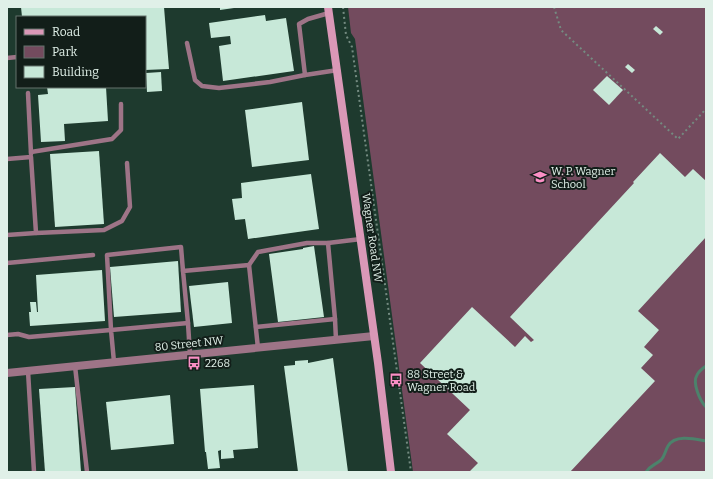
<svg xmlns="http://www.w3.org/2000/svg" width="713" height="479" font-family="Bitter,serif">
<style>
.green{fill:#734b5e}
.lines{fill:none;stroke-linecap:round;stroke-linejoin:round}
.stream{stroke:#4c826b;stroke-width:3}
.building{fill:#c7e8d8}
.path{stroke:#748b81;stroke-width:2;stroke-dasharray:2 3;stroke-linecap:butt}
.lane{stroke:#9e7487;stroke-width:4.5}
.street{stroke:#9e7487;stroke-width:8}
.secondary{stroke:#da98b7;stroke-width:8}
.labels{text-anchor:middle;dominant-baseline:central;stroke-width:4;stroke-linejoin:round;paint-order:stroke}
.poi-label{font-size:11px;fill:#e0f0e8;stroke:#121e19;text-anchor:start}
.street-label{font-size:11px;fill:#e0f0e8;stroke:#121e19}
</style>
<rect width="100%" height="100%" fill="#1e3a2e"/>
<path class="green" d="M348 7H706V472H413L355 39 351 33Z"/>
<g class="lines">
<g class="stream">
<path d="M706 366C703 368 699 371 697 375 692 383 700 401 706 407"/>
<path d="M646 472C651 465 655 465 661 460 665 456 665 451 668 446 675 434 695 439 706 441"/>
</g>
</g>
<g class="building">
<path d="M21 7H164L169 69 145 70V17H22Z"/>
<path d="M220 7H234V8L220 10Z"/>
<path d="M265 15 266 21 286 18 294 71 223 81 219 46 231 44 230 36 211 38 209 23Z"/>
<path d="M656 26 663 32 660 35 653 29Z"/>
<path d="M628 64 635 70 632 73 625 67Z"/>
<path d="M161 72 162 91 147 92 146 73Z"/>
<path d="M607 76 623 90 609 105 593 90Z"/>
<path d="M47 87H106L108 121 64 124 65 141 41 142 38 95 48 94Z"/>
<path d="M302 102 309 160 252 167 245 110Z"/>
<path d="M99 151 104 224 55 227 50 154Z"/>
<path d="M660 153 685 177 693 169 706 181V237L638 311 659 330 644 347 653 355 641 368 655 381 570 472H469L478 463 447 434 470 410 420 363 472 307 515 347 525 336 531 342 534 340 510 317 634 183 633 182Z"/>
<path d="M311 174 319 229 248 239 245 219 235 220 232 199 242 198 241 183Z"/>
<path d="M314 246 324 317 278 322 269 254 303 249V248Z"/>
<path d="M178 261 181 312 114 317 110 267Z"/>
<path d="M102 270 105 321 30 326 29 312H31L30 302H36L37 312H38L36 275Z"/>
<path d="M228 282 232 323 194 327 189 286Z"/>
<path d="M333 358 348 472H298L284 366 295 365V361L308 360V363Z"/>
<path d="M254 385 258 448 233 450 234 458 221 459V450L218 451 220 468 208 469 206 452H205L200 389Z"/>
<path d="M75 387 81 472H45L39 389Z"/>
<path d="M170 395 174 444 111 450 106 402Z"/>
</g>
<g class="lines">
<g class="path">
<path d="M343 7 346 35 352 47 411 472"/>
<path d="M554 7 561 30 678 139 706 109"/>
</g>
<g class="lane">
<path d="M329 13 308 19 299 24 305 75 338 70"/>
<path d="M187 43 195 80 202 86 219 88 270 82 305 75"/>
<path d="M7 58 17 57"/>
<path d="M28 93 31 154"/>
<path d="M31 152 112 139 121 130V104"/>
<path d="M7 159 31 157 36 233 7 235"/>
<path d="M36 233 104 230 122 221 130 207 127 163"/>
<path d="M7 263 93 255"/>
<path d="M249 265 258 252 307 243H328"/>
<path d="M335 319 328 243 361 239"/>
<path d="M188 323 183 271 249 265 258 348"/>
<path d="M256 327 335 319 336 340"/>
<path d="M7 335 18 334 29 337 111 330 107 255 181 247 183 271"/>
<path d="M114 362 111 330 188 323 190 355"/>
<path d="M75 366 87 472"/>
<path d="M28 371 34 472"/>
</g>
<path class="street" d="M7 373 374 336"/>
<path class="secondary" d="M328 7 378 363 391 472"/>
</g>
<defs>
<g id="school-bare" transform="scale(1.08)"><path d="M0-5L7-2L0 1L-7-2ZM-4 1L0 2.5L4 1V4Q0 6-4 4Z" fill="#fb8fc5" stroke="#121e19" stroke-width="2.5" paint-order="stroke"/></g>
<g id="bus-bare" transform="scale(1.08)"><path d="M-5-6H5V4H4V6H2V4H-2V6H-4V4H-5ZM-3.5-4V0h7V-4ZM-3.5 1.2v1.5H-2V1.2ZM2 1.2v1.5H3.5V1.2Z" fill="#fb8fc5" stroke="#121e19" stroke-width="2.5" paint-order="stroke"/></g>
</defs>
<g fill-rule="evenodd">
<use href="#school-bare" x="540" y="177"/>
<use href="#bus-bare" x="194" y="363"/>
<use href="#bus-bare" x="396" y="380"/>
</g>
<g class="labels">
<g class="poi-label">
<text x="551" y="171">W. P. Wagner<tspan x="551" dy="13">School</tspan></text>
<text x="205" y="363">2268</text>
<text x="407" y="374">88 Street &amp;<tspan x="407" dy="13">Wagner Road</tspan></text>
</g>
<g class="street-label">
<text transform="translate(372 238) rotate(82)">Wagner Road NW</text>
<text transform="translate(189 344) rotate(-6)">80 Street NW</text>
</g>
</g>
<rect width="713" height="479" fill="none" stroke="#e0f0e8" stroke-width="16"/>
<rect x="16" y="16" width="130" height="72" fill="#121e19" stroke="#64726c"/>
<rect x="24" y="29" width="20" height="6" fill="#da98b7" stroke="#64726c"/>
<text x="52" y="36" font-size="12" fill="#e0f0e8">Road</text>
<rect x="24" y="46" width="20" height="12" fill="#734b5e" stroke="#64726c"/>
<text x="52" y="56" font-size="12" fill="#e0f0e8">Park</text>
<rect x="24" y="66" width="20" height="12" fill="#c7e8d8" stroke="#64726c"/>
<text x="52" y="76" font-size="12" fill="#e0f0e8">Building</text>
</svg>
